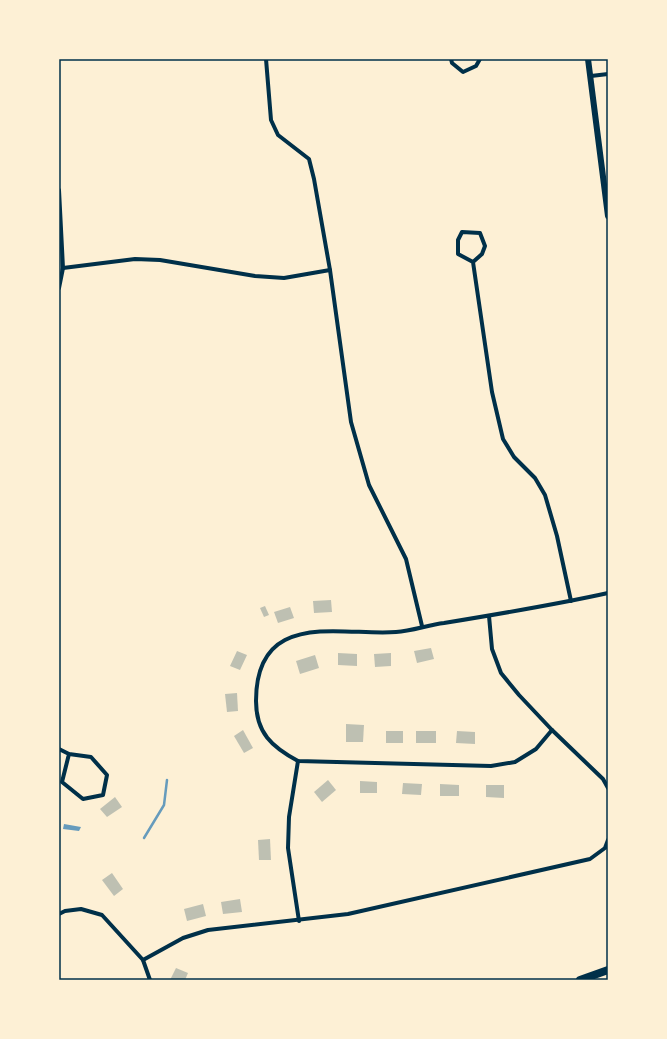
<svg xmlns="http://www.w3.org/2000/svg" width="667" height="1039" font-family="'Noto Sans',sans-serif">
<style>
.water{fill:#669bbc}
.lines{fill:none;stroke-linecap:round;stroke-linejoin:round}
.stream{stroke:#669bbc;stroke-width:2.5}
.building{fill:#bec0b2}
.minor{stroke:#003049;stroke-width:4}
.tertiary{stroke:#003049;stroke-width:6}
.primary{stroke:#003049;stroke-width:8}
.neatline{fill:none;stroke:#003049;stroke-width:1.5}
</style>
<rect width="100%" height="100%" fill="#fdf0d5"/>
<path class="water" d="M64 824 81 827 79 831 63 829Z"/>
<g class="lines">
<path class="stream" d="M144 838 164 805 167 780"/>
</g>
<g class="building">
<path d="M331 600 332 612 314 613 313 601Z"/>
<path d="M265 606 269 615 264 617 260 608Z"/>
<path d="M290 607 294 618 278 623 274 612Z"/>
<path d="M431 648 434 659 417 663 414 651Z"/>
<path d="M237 651 247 655 240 670 230 666Z"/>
<path d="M338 653 357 654V666L338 665Z"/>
<path d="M391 653V666L375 667 374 654Z"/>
<path d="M315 655 319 668 300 674 296 661Z"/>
<path d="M237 693 238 711 227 712 225 694Z"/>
<path d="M346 724 364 725 363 742H346Z"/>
<path d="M243 730 253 748 244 753 234 736Z"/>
<rect x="386" y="731" width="17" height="12"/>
<rect x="416" y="731" width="20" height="12"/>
<path d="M457 731 475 732V744L456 743Z"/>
<path d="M328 780 336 790 322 802 314 792Z"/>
<path d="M360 781 377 782V793H360Z"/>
<path d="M403 783 422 784 421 795 402 794Z"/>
<path d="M440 784 459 785V796H440Z"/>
<path d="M486 785H504V798L486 797Z"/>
<path d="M115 797 122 807 107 817 100 809Z"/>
<path d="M270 839 271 860H259L258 840Z"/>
<path d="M112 873 123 889 114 896 102 880Z"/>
<path d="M240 899 242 912 223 914 221 902Z"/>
<path d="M203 904 206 916 187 921 184 909Z"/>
<path d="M176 968 188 973 185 980H170Z"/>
</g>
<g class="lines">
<g class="minor">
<path d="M266 59 271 120 278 135 309 159 314 179 330 270 351 422 369 485 406 559 422 626"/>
<path d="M451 59 452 63 463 72 476 66 480 59"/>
<path d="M591 76 608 74"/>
<path d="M59 190 63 268 59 288"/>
<path d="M473 262 458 254V240L462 232 480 233 485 246 482 254 473 262 492 392 503 439 514 457 535 478 545 495 557 536 571 601"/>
<path d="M63 268 135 259 160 260 255 276 284 278 330 270"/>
<path d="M489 616 492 649 501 673 519 695 552 730 603 779 608 788"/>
<path d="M552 730 536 749 515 762 491 766 298 761C272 747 256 733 256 701 256 677 262 652 285 640 316 624 363 635 396 632 412 631 428 625 444 623 499 614 554 605 608 593"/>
<path d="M59 749 69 754 91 757 107 775 103 795 83 799 62 782 69 754"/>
<path d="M298 761 289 817 288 848 299 921"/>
<path d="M59 914 65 911 81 909 102 915 143 960 150 980"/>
<path d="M143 960 183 938 208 930 348 914 590 859 605 848 608 840"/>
</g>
<path class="tertiary" d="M588 59 608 216"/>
<path class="primary" d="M580 980 608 970"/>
</g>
<rect width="667" height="1039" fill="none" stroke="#fdf0d5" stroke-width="120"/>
<rect x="60" y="60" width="547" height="919" class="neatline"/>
</svg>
